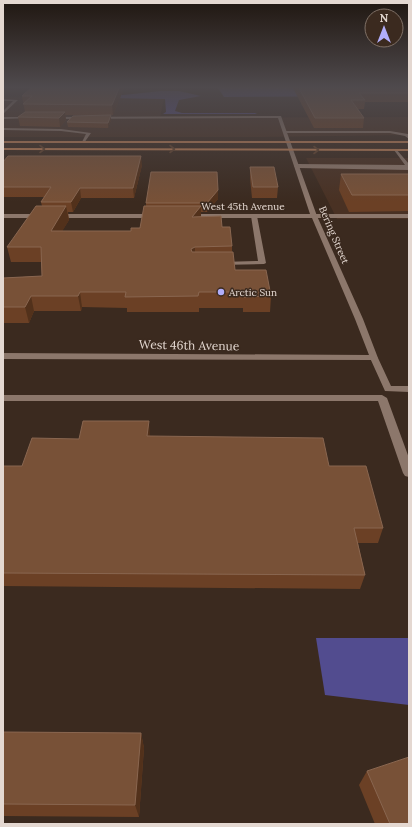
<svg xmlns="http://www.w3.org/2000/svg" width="412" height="827" font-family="Lora,serif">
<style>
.built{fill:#493123}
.green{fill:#524c8f}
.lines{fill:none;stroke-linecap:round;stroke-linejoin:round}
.lane{fill:#8c776b;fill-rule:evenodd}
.street{fill:#8c776b;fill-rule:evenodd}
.primary{fill:#bf7f55;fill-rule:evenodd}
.wall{fill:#6b4025}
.shaded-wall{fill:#52311b}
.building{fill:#785137;stroke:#896650}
.oneway{stroke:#63442f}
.poi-dot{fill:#b1adfa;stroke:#3b2a1f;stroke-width:1.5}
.labels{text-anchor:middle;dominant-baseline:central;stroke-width:3;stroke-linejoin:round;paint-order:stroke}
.far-street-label{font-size:10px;fill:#e4d8d1;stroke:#3b2a1f}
.far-poi-label{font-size:10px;fill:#e4d8d1;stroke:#3b2a1f;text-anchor:start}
.street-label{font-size:12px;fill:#e4d8d1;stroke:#3b2a1f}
</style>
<rect width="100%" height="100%" fill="#3b2a1f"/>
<g class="built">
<path d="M3 97 164 98 160 118 409 117V135L265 137H3Z"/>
<path d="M306 158H409V219H337Z"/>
</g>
<g class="green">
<path d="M198 86H409V96L224 97 218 88Z"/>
<path d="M161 91H179L201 96 179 100 175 111 182 113H255L257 114H163L166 112 165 99 110 98 97 94 123 95Z"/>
<path d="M316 638H409V705L325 695Z"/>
</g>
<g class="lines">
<g class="lane">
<path d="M3 99 18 100 3 114V111L13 101H3Z"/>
<path d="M3 128 61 129 91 133 84 143 82 142 86 134 61 131 3 130Z"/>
<path d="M285 131H390L408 134 409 139 405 136 390 133H283Z"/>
<path d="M396 149 409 164V170L297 168 294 166 297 164 405 165 394 150Z"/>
<path d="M254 214 257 216 266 263 264 264 219 265 217 264 221 262 258 261 251 216Z"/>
<path d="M409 214V218H314L311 216 314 214Z"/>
<path d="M374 355 378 358 391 386H409V392L385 391 370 358Z"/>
<path d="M3 395H382L387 398 409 458V477L405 476 403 473 378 401H3Z"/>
</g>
<g class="street">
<path d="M281 116 317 216 363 319 378 358 377 360 3 359V353L369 355 355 319 312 218H188L185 216 188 214H310L278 118 53 119 51 118 53 117Z"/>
<path d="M3 117H31L33 118 3 119Z"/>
<path d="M3 214H156L159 216 156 218H3Z"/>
</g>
<g class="primary">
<rect x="3" y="141" width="406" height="2"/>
<path d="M3 148 409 149V151L3 150Z"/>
</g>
</g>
<g class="wall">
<path d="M33 86H125L113 115H65L66 120 60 127 20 126 18 117 25 112 22 96Z"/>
<path d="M292 86H409V102H365L364 109H358L364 118 363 128H314Z"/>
<path d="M111 120 108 128 68 127 67 122Z"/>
<path d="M3 162 142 165 134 198H81L73 212H68L69 220 62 231H131L140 228 146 206V203L218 190V199L207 212H201V217L222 227 232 246V252L235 270 271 296 270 312H243V308H199V312H127V308L82 307 81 311H34L29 323H3V278L42 276 41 262H11L7 247 42 206 41 202 44 197H3Z"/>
<path d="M250 167 278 187 277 198H252L250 178Z"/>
<path d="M341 174H409V211L349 212 339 190Z"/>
<path d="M150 436 329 466 383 528 378 543H358L365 575 360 589 3 586V466H22L79 439Z"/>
<path d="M3 732 141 733 144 748 139 817 3 816Z"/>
<path d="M367 771 409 824H375L359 785Z"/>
</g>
<g class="shaded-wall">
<path d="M120 86H125L113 115 112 105Z"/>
<path d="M65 112 66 120 60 127 59 118Z"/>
<path d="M111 115V120L108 128V123Z"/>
<path d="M141 156 142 165 134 198 133 188Z"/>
<path d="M80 188 81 198 73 212 71 202Z"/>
<path d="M218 190V199L207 212V203Z"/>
<path d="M66 206 69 220 54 245 51 231Z"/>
<path d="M201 206V220L192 217Z"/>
<path d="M195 247V262L192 264 191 249Z"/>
<path d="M80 292 82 307 81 311 78 296Z"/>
<path d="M31 296 34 311 29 323 25 307Z"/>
<path d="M149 421 150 436 148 451 147 436Z"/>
<path d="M141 733 144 748 139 817 135 805Z"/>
</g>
<g class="building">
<path d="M33 86H120L112 105 23 104 32 96H22Z"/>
<path d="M298 86H409V93H359L365 100H351L364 118H315Z"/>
<path d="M25 112H65L59 118 18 117Z"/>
<path d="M111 115 108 123 67 122 73 116Z"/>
<path d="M8 156H141L133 188H80L71 202H41L51 187H3V162Z"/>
<path d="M250 167H274L278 187H253Z"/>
<path d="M151 172H217L218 190 207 203H146Z"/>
<path d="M341 174H409V195H352Z"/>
<path d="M36 206H66L51 231H131V228H140L144 206H201L192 217 221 216 222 227H230L232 246 195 247 191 249 192 252H233L235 270H266L271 296 244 297V292H199L198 296 125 297 126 292H80L78 296H31L25 307H3V278L42 276 41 247H7Z"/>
<path d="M83 421H149L147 436 323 438 329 466H366L383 528H354L365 575 3 573V466H22L32 438 79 439Z"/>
<path d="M3 732 141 733 135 805 3 804Z"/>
<path d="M409 757V824H390L367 771Z"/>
</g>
<defs><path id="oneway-chevron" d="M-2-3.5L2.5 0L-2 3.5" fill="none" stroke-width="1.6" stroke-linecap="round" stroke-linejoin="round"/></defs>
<g class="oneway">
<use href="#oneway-chevron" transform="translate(42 149)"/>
<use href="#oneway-chevron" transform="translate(172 149)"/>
<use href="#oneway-chevron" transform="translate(316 150)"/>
</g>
<linearGradient id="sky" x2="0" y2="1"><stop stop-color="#201711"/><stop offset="0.43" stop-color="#4f4a4d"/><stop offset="1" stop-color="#4f4a4d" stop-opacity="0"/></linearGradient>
<rect width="412" height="202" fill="url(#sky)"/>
<circle class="poi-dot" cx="221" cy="292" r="4"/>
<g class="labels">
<g class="far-street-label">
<text x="243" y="206">West 45th Avenue</text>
<text transform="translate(334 235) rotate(67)">Bering Street</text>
</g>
<g class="far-poi-label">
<text x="229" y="292">Arctic Sun</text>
</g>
<g class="street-label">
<text transform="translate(189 345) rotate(1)">West 46th Avenue</text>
</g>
</g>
<rect width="412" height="827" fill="none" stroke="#e4d8d1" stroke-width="8"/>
<g transform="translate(384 28)"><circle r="19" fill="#3b2a1f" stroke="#7f7066"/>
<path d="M0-3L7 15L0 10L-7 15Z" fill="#b1adfa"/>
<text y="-6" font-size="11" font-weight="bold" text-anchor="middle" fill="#e4d8d1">N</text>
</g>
</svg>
